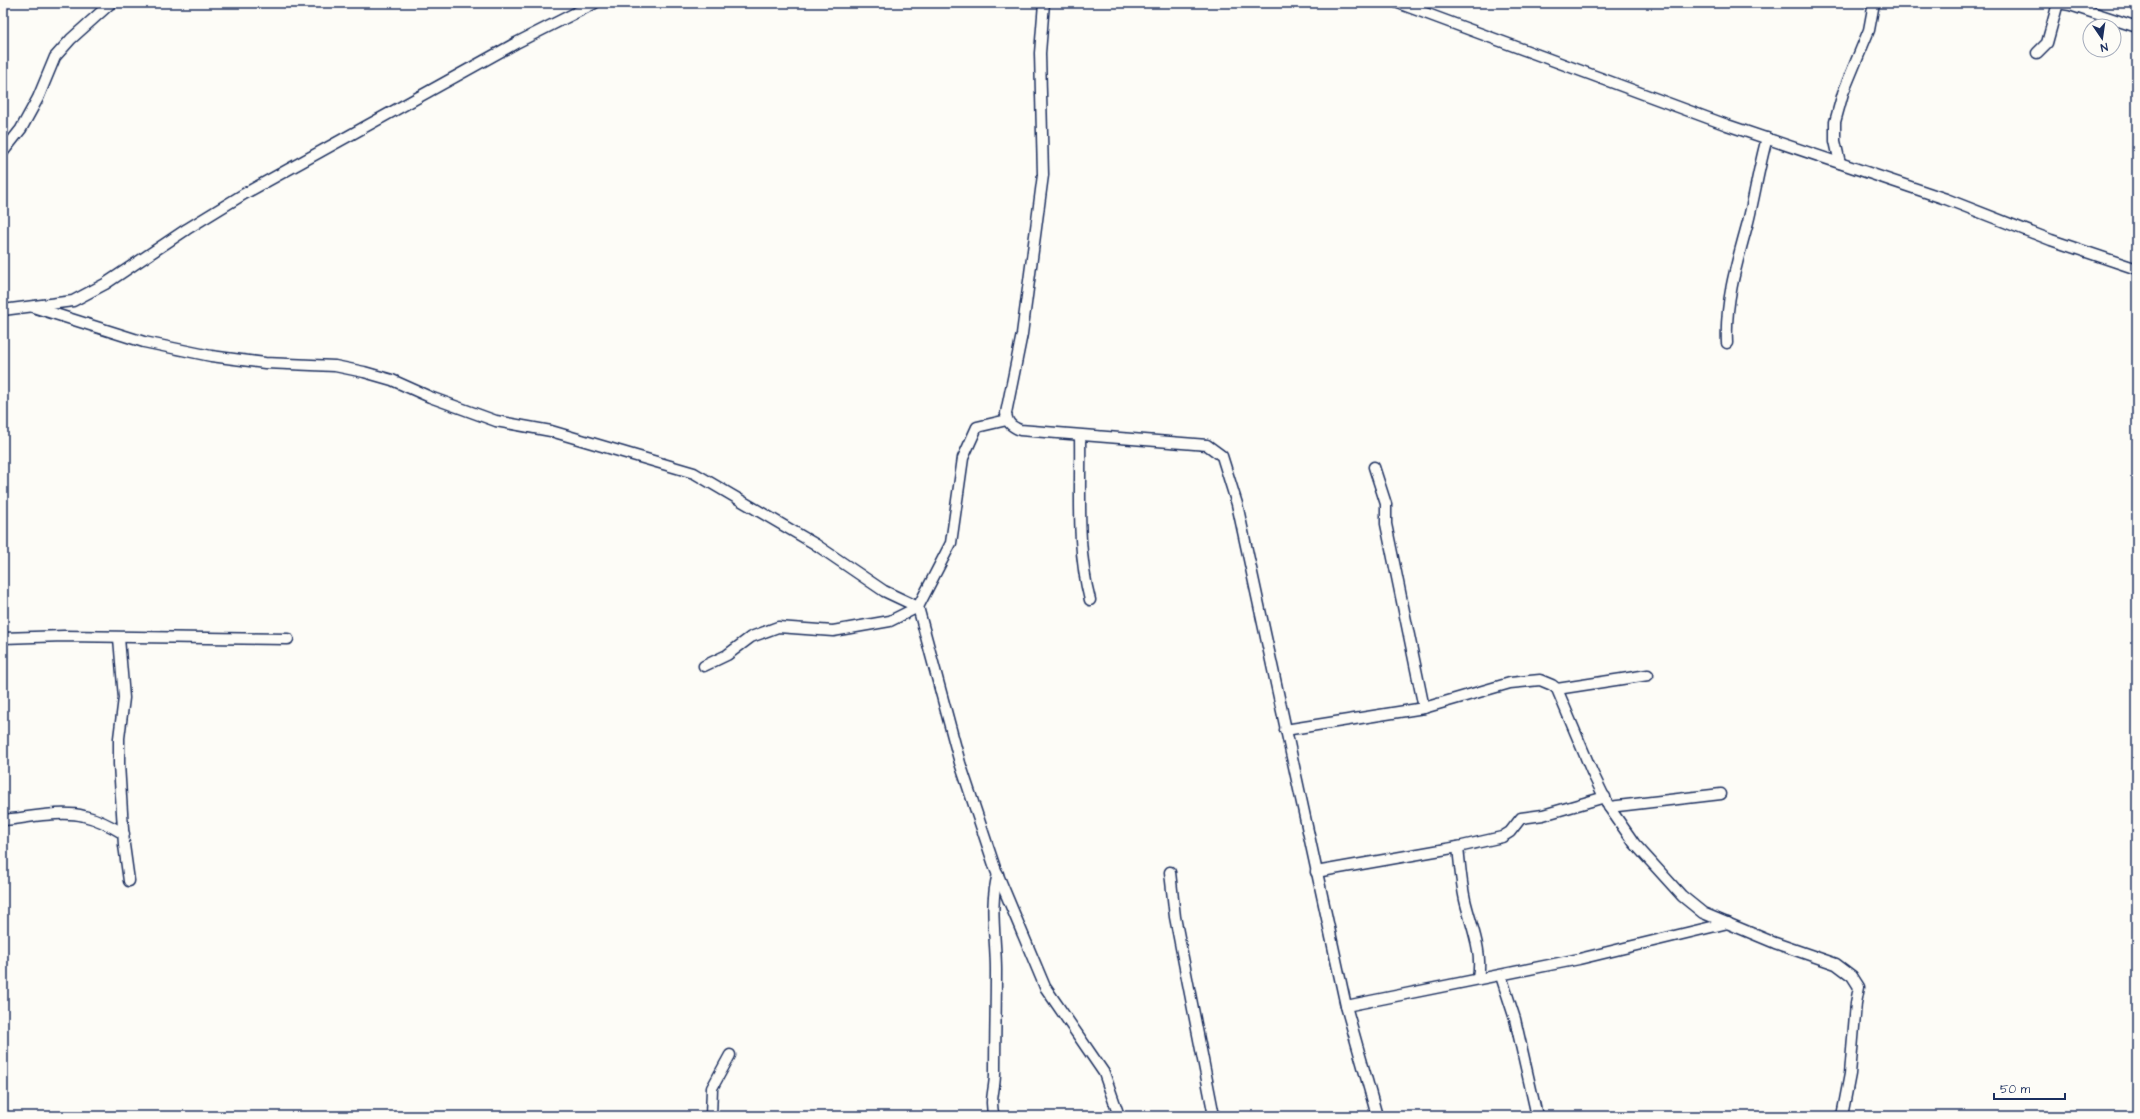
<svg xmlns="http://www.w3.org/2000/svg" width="2140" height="1119" font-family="'Architects Daughter',sans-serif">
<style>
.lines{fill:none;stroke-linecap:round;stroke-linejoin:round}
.minor-casing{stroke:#1b2f5e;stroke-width:13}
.minor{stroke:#fdfcf7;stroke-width:10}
</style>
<rect width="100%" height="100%" fill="#fdfcf7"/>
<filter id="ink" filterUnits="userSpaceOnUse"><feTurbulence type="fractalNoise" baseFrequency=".025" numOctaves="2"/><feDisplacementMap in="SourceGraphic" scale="8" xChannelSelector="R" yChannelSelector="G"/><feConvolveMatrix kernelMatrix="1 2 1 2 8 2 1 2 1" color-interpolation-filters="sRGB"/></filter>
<g filter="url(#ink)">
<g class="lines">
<g class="minor-casing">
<g id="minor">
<path d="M1044 3 1040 53 1043 175 1022 334 1006 413C1007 423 1011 426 1020 430L1207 445 1222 456 1237 504 1346 1006 1377 1116"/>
<path d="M1398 3 1727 125 1946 199 2051 240 2137 269"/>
<path d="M2058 3 2070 5 2137 27"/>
<path d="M2037 53 2047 43 2058 3"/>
<path d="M3 152 21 129 38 98 55 57 71 39 111 3"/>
<path d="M1840 163 1835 141V122L1843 93 1869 30 1874 3"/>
<path d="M33 307 144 342 211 356 265 363 335 366 364 372 392 380 430 397 496 421 551 431 694 473 815 544 884 591 918 607 960 763 995 868 1045 987 1104 1073 1119 1116"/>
<path d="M3 310 73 301 105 284 187 229 244 194 516 43 595 3"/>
<path d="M1727 343C1725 301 1737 262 1748 222 1755 194 1759 166 1767 138"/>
<path d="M1080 436C1081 490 1076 547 1090 600"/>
<path d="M1374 467 1386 504V524L1424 708"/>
<path d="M3 638 64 636 288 639"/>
<path d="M119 638 124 698 119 738V764L124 845 129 881"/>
<path d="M704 666 727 655 751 637 778 627 833 631 890 621 918 607 951 543 963 458 977 427 1007 420"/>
<path d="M1557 689 1648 675"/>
<path d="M1285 730 1424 708 1510 683 1540 680 1552 685 1557 689 1592 772 1609 807 1634 843 1682 896 1703 913 1775 943 1836 964 1852 976 1859 987 1856 1003 1850 1074 1842 1116"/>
<path d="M1609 807 1721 794"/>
<path d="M3 820C27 818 61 810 84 816 98 819 111 826 124 834"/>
<path d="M1458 847C1460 865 1461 882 1465 900 1471 926 1483 951 1478 978"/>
<path d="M1170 872 1175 917 1214 1116"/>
<path d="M1316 872 1458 847 1502 837 1510 832 1521 818 1543 815 1605 797"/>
<path d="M1501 976 1515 1019 1537 1116"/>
<path d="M1346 1006 1579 959 1728 923"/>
<path d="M711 1116 712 1088 730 1055"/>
<path d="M994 1116C989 1101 995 1089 995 1074 995 1040 996 1005 996 970 996 937 989 906 998 874"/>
</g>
</g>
<use href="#minor" class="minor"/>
</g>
</g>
<rect width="2140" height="1119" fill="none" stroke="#fdfcf7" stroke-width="16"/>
<rect x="8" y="8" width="2124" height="1103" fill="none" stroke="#1b2f5e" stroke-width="1.5" filter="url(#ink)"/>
<g transform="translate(2102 38) rotate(167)"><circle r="19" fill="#fdfcf7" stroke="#a3aaba"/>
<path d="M0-3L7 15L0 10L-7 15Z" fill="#1b2f5e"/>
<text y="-6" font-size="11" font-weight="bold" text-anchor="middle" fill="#1b2f5e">N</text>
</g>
<path d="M1994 1093v6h71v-6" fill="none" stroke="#1b2f5e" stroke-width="2"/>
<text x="2000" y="1093" font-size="12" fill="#1b2f5e" stroke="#fdfcf7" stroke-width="3" paint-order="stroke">50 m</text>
</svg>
